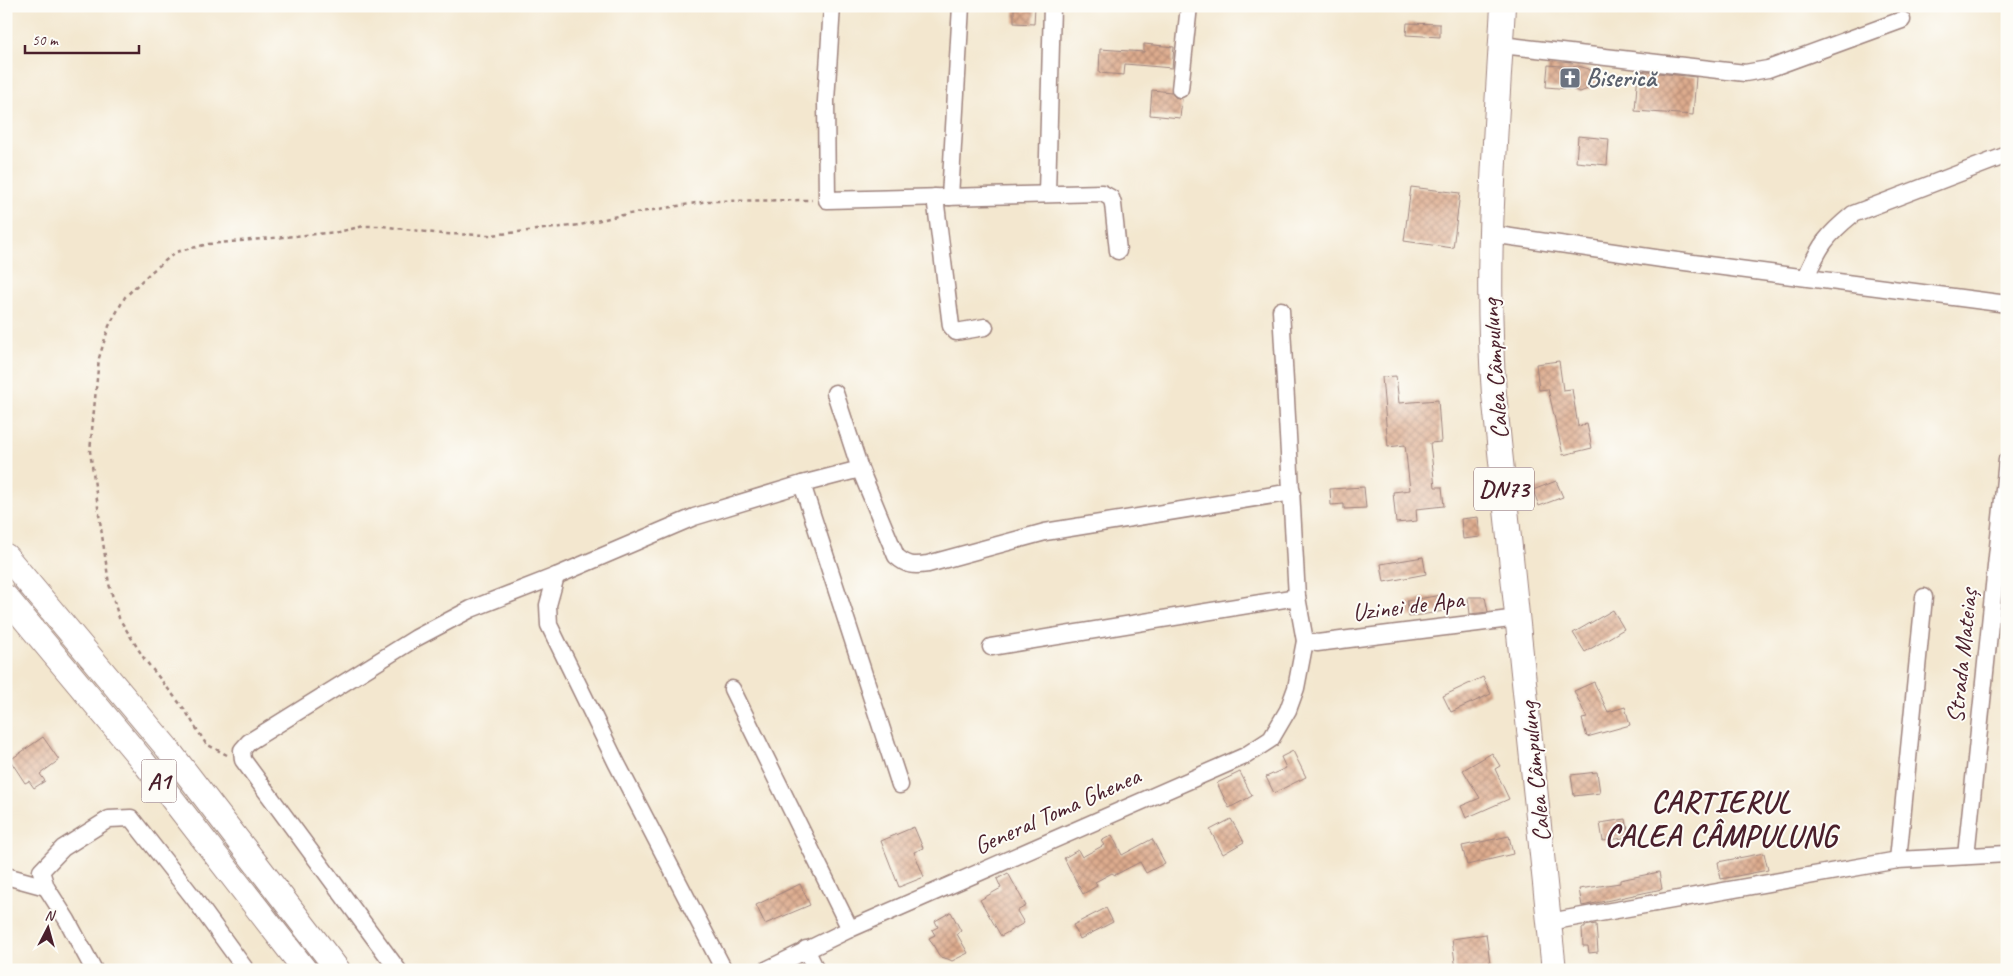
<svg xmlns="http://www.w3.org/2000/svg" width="2013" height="976" font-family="Caveat,sans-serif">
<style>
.building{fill:url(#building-cross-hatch)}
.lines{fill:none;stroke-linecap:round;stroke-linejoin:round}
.minor-casing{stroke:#9e837d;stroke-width:19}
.highway-casing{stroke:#9e837d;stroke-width:26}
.path{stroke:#9e837d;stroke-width:2.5;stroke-dasharray:4 4;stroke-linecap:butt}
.minor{stroke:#fff;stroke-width:16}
.highway{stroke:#fff;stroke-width:24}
.labels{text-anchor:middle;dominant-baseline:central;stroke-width:4;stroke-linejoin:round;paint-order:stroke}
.shield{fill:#fdfcf7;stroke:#806168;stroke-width:1}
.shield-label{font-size:24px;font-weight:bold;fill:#4a1f2b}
.worship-label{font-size:25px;font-weight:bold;fill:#5b616d;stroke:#fdfcf7;text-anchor:start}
.street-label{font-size:25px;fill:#4a1f2b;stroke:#fdfcf7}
.district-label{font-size:30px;font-weight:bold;letter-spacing:1px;fill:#4a1f2b;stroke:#fdfcf7}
</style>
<defs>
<pattern id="building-cross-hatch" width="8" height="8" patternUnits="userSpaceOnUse" patternTransform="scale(1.25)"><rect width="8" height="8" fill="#ddac8e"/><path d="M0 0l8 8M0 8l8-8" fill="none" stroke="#b58b74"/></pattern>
</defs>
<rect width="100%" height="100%" fill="#fdfcf7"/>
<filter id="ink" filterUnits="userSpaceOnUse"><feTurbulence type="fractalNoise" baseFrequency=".02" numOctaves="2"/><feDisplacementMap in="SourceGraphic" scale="10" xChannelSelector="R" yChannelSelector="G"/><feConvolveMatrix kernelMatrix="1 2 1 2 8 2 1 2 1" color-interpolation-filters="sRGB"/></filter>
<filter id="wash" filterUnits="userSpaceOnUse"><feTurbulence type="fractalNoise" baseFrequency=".0096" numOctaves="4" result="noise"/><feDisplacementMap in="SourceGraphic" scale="20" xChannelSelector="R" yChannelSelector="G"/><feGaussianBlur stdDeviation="1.12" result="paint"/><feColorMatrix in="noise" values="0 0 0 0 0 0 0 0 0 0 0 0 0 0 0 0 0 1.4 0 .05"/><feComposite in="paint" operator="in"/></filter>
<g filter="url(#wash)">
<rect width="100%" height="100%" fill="#f3e7cf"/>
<g id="blocks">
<g class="building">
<path d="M1014 6H1035L1034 24 1014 23Z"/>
<path d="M1407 23 1440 24V37L1406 35Z"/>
<path d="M1144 44 1174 47 1172 68 1125 64 1124 75 1099 73 1100 49 1144 52Z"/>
<path d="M1548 65 1572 67 1578 66 1589 69 1596 77 1597 83 1593 87 1580 92 1570 89 1546 87Z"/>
<path d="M1638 71 1696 77 1693 115 1635 111Z"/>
<path d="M1152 90 1171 92 1175 97 1182 99 1180 118 1150 115Z"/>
<path d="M1578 136 1609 139 1607 165 1576 162Z"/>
<path d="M1411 187 1460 193 1453 248 1404 241Z"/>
<path d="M1559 361 1563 390 1572 389 1578 426 1587 424 1592 448 1563 455 1548 389 1539 390 1536 364Z"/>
<path d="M1396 376 1399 403 1438 400 1441 442 1430 443 1435 487H1442L1444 506 1416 509 1417 521 1396 523 1393 492 1410 490 1405 445 1388 447 1382 377Z"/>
<path d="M1556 481 1563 497 1539 506 1533 490Z"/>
<path d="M1364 487 1366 508 1344 509V504L1331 505 1330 489Z"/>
<path d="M1478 517 1480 537 1463 539 1461 519Z"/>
<path d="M1423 557 1426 574 1384 582 1381 564Z"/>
<path d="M1441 595 1444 611 1409 617 1407 601Z"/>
<path d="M1468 597H1485L1488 612 1470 614Z"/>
<path d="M1613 610 1624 629 1585 652 1573 633Z"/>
<path d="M1483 677 1491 694 1451 712 1443 696Z"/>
<path d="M1594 682 1608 712 1625 707 1630 725 1587 737 1582 719 1587 718 1574 691Z"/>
<path d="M43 737 59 760 40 774 45 781 34 788 29 781 25 783 10 760Z"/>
<path d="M1293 751 1306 777 1274 793 1266 777 1286 768 1281 757Z"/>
<path d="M1492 753 1500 766 1495 769 1509 799 1466 818 1461 806 1480 798 1463 770Z"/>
<path d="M1240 772 1252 796 1229 808 1217 783Z"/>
<path d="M1597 772 1600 793 1574 796 1571 775Z"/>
<path d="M1231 819 1244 842 1223 854 1210 830Z"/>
<path d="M1626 819 1629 837 1603 841 1600 823Z"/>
<path d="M914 827 923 848 914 852 924 877 899 887 881 841Z"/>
<path d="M1112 835 1122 855 1152 839 1165 863 1146 873 1140 862 1115 875 1112 873 1095 882 1097 886 1083 894 1064 858 1078 850 1082 857 1104 845 1101 841Z"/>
<path d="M1509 836 1513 854 1467 865 1462 846Z"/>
<path d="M1764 853 1768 870 1721 879 1718 862Z"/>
<path d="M1659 872 1662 889 1582 906 1579 889 1620 883V880Z"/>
<path d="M1008 873 1026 906 1017 911 1024 923 1001 936 980 900 1001 888 997 879Z"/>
<path d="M800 884 810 905 765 924 756 905Z"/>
<path d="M1106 908 1113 922 1080 939 1073 925Z"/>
<path d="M951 912 961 931 957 934 968 953 952 961 948 959 940 957 929 938 935 935 932 930 938 927 935 921Z"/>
<path d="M1596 924 1598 952 1589 953 1588 946H1583L1582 928H1585V926Z"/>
<path d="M1486 934 1491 970H1456L1452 939Z"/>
</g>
</g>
</g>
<g filter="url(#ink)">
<use href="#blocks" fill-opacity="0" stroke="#9e837d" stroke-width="1"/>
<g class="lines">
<g class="minor-casing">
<g id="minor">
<path d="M832 6 826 101 827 200 1102 193 1111 198 1113 204 1118 251"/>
<path d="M1501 45 1745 73 1768 69 1902 20"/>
<path d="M1180 89 1189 6"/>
<path d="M1047 193 1052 6"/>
<path d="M935 197 951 326 956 332 985 327"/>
<path d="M950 197 961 6"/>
<path d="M1491 234 1662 259 2007 304"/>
<path d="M1806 277C1820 245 1826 236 1853 214L2007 155"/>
<path d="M835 393 860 469"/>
<path d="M802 484 900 785"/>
<path d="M556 576 548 605 549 625 616 762 724 970"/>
<path d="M1305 641 1317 643 1518 618"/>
<path d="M991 647 1297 597"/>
<path d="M732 689 850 929"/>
<path d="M1966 856 2007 460"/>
<path d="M1898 860 1924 597"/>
<path d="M6 876 46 887"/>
<path d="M1549 922 1898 860 2007 854"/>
<path d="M806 949 816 970"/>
<path d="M94 970 67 920 46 887 41 871 63 848 109 819 131 818 193 897 246 970"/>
<path d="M398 970 243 760 242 750 249 742 416 638 471 609 556 576 694 517 802 484 860 469 896 556C907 566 914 566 928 564L1045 532 1292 492"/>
<path d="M766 970 850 929 1245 756 1271 739 1288 710 1296 688 1305 641 1297 597 1281 310"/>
</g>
</g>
<g class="highway-casing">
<g id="highway">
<path d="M1503 6C1496 135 1484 264 1494 394L1554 970"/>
<path d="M6 556 167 748 338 970"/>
<path d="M6 597 142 760 305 970"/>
</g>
</g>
<path class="path" d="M227 755 206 744 185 710 145 660 119 618 109 584 90 451 99 358 109 326 125 297 151 272 176 252 208 244 338 232 364 226H382L442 234 492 235 580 225 617 216 708 201 812 200"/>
<use href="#minor" class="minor"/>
<use href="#highway" class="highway"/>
</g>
</g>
<defs>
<g id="church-square" transform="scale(1.125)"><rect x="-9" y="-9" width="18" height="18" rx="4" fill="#6b7280" stroke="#fdfcf7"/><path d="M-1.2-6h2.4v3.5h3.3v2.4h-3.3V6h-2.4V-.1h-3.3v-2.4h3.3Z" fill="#fff"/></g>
</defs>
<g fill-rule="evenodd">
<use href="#church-square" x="1570" y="78"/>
</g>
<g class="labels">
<g class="shield">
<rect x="1474" y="467.5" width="60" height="43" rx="4"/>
<rect x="141.5" y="759.5" width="35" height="43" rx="4"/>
</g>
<g class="shield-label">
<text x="1504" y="489">DN73</text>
<text x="159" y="781">A1</text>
</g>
<g class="worship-label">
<text x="1586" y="78">Biserică</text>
</g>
<g class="street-label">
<text transform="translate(1495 369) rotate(-94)">Calea Câmpulung</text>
<text transform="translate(1408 606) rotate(-7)">Uzinei de Apa</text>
<text transform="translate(1962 656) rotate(-84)">Strada Mateiaș</text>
<text transform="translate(1535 772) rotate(-96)">Calea Câmpulung</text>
<text transform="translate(1057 811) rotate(-24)">General Toma Ghenea</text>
</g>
<g class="district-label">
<text x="1721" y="802">CARTIERUL<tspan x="1721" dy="34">CALEA CÂMPULUNG</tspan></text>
</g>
</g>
<rect width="2013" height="976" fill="none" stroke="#fdfcf7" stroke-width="25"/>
<g transform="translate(48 928) rotate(6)" stroke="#fdfcf7" stroke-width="4" paint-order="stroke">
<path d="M0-4L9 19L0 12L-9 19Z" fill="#4a1f2b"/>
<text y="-8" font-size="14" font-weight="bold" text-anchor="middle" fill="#4a1f2b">N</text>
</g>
<path d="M25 45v8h114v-8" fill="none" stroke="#4a1f2b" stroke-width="2.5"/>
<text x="32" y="45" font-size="15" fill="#4a1f2b" stroke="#fdfcf7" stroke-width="4" paint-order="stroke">50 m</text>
</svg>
